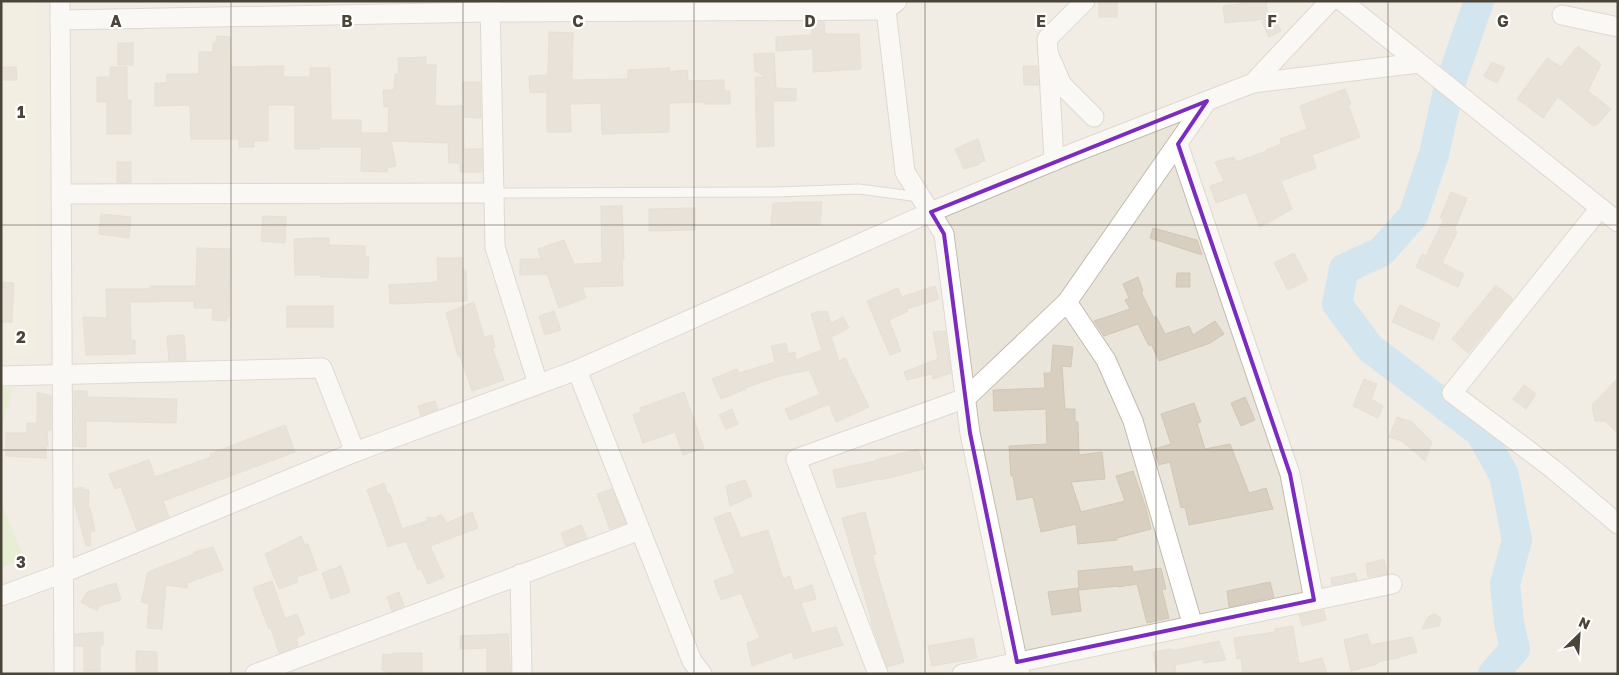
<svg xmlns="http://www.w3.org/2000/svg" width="1619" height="675" font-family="'Golos Text',sans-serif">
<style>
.residential{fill:#eae5da}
.education{fill:#efe8d6}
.green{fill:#d2eab5}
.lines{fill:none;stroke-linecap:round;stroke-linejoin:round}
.river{stroke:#a9d4f2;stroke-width:30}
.building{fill:#d8cfc1;stroke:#d3c7b4}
.lane-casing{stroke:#c2bbae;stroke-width:11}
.street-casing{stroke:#c2bbae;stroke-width:21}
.lane{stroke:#fff;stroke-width:9}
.street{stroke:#fff;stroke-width:19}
.marked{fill:none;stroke:#7b2cbf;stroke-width:4;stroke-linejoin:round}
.grid{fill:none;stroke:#4b4439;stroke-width:1;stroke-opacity:0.55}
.grid-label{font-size:16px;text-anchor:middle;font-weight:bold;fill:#4b4439;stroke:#fff;stroke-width:4.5;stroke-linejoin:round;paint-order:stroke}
</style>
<rect width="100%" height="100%" fill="#f6f3ec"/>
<rect class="residential" x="1" y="1" width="1617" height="673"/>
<path class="education" d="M1 1H35L38 357H1Z"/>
<g class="green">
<path d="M1 388H13L1 429Z"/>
<path d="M1 503 24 559 1 568Z"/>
</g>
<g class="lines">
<path class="river" d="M1479 1 1449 87 1434 154 1413 216 1381 252 1344 269 1337 304 1370 348 1480 432 1504 475 1517 540 1505 584 1509 623 1515 649 1493 674"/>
</g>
<g class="building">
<path d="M1244 1H1266L1268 19 1225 23 1223 6 1245 3Z"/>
<rect x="1099" y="2" width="18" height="15"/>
<path d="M1274 16 1281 31 1269 37 1262 22Z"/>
<path d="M812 22H824L825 34H859L861 69 813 72V49L776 51V37L812 35Z"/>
<path d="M549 32 573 33 572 80 628 79V70L670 68V72L687 70 688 81 724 80V91H730V104H704V102L669 103V132L602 134 601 103 573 104H570L571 132H547V92L530 93 529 76 548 75Z"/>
<path d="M217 36 230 37 231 67 284 66 283 77H310V68H330L331 120H361V133H388L389 106 384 107 383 90H394L395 74H399L398 58 426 57V65H436L435 106H463L464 149H482V172H460V163H449L448 143 391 141 396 166 387 168V172L361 171 362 147H319V149H295V105H268V141H254V147H239V139H191L190 105 155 106V83H167V74H199V52H213V43H216Z"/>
<rect x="118" y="43" width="15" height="22"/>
<path d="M1578 46 1601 64 1588 91 1611 109 1597 125H1592L1558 97 1543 118 1517 99 1547 58 1561 67Z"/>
<path d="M774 53 776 88 796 89V101H773L774 146 757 147 755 77H767L755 71 754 54Z"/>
<path d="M1492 62 1505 68 1497 83 1484 76Z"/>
<path d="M1023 66H1037L1038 85H1024Z"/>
<path d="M1 67H16L17 80H1Z"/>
<path d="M110 67H127V100H131V134H107V102H97V77H110Z"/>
<path d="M463 82H480L481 118 464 117Z"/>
<path d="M1345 89 1351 104 1348 105 1360 137 1312 155 1316 168 1281 181 1292 209 1260 227 1246 192 1216 203 1210 186 1224 181 1215 162 1234 157 1236 162 1267 151 1266 150 1281 144 1280 139 1307 129 1300 106Z"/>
<path d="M978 139 985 161 979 162 980 164 964 169 955 149Z"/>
<rect x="117" y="162" width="14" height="21"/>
<path d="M1451 192 1467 198 1454 231 1457 232 1442 263 1464 274 1458 287 1416 267 1422 254 1426 256 1444 219 1440 218Z"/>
<path d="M808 202H822L820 225H771L773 203Z"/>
<path d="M601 206H622L624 259H622L623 286 582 287 586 298 559 308 547 274 520 275V259H541L538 249 564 240 574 264 602 263Z"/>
<path d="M695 208V230L649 231V209Z"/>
<path d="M101 214 131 217 129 238 99 234Z"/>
<path d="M263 216 286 217 285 243 261 241Z"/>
<path d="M1153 228 1197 240 1202 255 1150 238Z"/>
<path d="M315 238H329V245L365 246V257H369L368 278 321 277V275H295L294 239Z"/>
<path d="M197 248 230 249 229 317 227 316V321L212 320 213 308H194V301L130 302 131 340H135V354L86 355 83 317 107 318 106 289H150V286H196Z"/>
<path d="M1294 253 1308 280 1288 290 1274 263Z"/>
<path d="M437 258H462V270H466L467 301 390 304 389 285 438 282Z"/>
<path d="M1177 273H1190V287H1176Z"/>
<path d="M1138 277 1143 291 1141 292 1154 318 1156 316 1165 334 1189 326 1193 335 1215 321 1224 334 1210 343 1159 361 1151 344 1149 346 1138 324 1104 336 1094 321 1130 309 1125 300 1129 298 1123 284Z"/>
<path d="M1 282 14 283 12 322H1Z"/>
<path d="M1496 285 1513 299 1468 353 1452 339Z"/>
<path d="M935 286 939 299 907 309 908 311 889 320 901 351 890 355 867 301 898 288 902 297Z"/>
<path d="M474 302 484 337 492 335 495 348H492L504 380 472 391 460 356H458L446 313Z"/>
<path d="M1400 305 1440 324 1433 340 1392 322Z"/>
<rect x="287" y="306" width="46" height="21"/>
<path d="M554 311 561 330 545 335 539 316Z"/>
<path d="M820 311 821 312 827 311 831 323 843 317 849 328 831 337 839 361 845 358 869 407 836 422 829 404 790 420 785 409 820 394 809 370 780 376 745 388 746 389 721 399 712 379 737 369 739 373 775 362 771 346 786 343 788 354 795 352 796 360 822 350 811 314Z"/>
<path d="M945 331 951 373 933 379 932 374 907 380 904 372 938 359 933 332Z"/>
<path d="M184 335 186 360 169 361 167 336Z"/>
<path d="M1053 345 1073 347 1071 367 1062 366 1065 409H1075V422H1078L1079 455 1102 452 1105 479 1071 482 1081 512 1125 501 1116 476 1133 471 1146 508 1151 529 1117 538V540L1078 544 1076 524 1041 532 1033 497 1017 500 1013 476H1011L1009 446 1047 444 1046 409 994 411 993 390 1045 388 1044 373H1051Z"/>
<path d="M1618 378V434L1605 421H1595L1592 405Z"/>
<path d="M1364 379 1377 384 1371 399 1383 406 1378 418 1353 406Z"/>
<path d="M1524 385 1536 394 1526 409 1513 399Z"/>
<path d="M74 391H87V397L177 399 176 423 86 421V447L74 446Z"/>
<path d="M37 392 51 396V430L47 431 48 446H46V458L6 456V433H27V423H37Z"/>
<path d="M684 392 704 448 683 455 675 432 643 443 633 415 641 412 640 408Z"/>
<path d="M1245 397 1255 420 1241 426 1231 403Z"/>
<path d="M435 401 438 409 421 416 418 406Z"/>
<path d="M1194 403 1201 422 1197 423 1205 449 1230 444 1249 493 1266 488 1273 509 1189 525 1185 507 1181 508 1170 462 1159 465 1154 449 1171 444 1161 414Z"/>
<path d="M732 409 738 424 726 429 719 415Z"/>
<path d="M1397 417 1412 422 1432 442 1425 461 1402 441 1389 437Z"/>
<path d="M285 425 295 452 163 501 169 517 137 530 121 487 115 489 109 474 149 460 155 477 211 457 210 454Z"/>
<path d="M918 449 924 469 880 480V479L837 488 833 470 875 461V460Z"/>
<path d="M745 480 752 496 730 506 726 486Z"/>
<path d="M384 483 388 494H390L402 529 427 521V517L435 518 441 514 447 523 472 512 478 528 430 546 444 577 428 584 421 569 418 570 406 541 388 547 367 490Z"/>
<path d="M83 487V490H89L88 508H90L95 531 90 532 91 545 86 546 74 502V489Z"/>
<path d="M612 489 626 523 610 529 597 494Z"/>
<path d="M730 512 741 538 768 530 783 579 790 576 794 591 812 585 816 599 801 603 812 633 836 627 843 645 794 659 792 652 752 666 747 643 760 638 741 593 721 600 714 581 735 573 714 518Z"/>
<path d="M865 512 876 554 872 555 904 662 887 667 873 628 871 622H872L842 518Z"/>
<path d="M581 525 587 538 566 546 561 533Z"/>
<path d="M301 536 305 545 308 544 317 570 296 577 298 582 279 589 265 554Z"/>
<path d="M213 547 223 570 187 583V588L166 585 162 629 147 628 149 604 141 602 148 572 194 554V552Z"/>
<path d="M1384 559 1387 574 1368 577 1366 564Z"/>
<path d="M341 566 350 592 331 599 322 573Z"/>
<path d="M1132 566 1133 572 1161 568 1166 589 1162 590 1169 618 1147 623 1137 584 1118 587V586L1079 590 1078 571Z"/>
<path d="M1355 573 1357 580 1332 585 1331 578Z"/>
<path d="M272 581 285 619 297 614 305 634 296 638 298 646 279 653 271 628 269 629 253 588Z"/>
<path d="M1270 582 1274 597 1229 607 1227 591Z"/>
<path d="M116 583 121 600 99 606 97 611 81 602 87 592Z"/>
<path d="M1078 588 1081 611 1052 615 1048 592Z"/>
<path d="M399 592 404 606 392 611 387 597Z"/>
<path d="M1324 610 1326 620 1302 626 1299 615Z"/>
<path d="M1434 614 1438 616 1441 619 1439 626 1422 629 1428 617Z"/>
<path d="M1293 626 1299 664 1322 658 1327 674H1243L1241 658 1237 659 1234 638 1275 632V629Z"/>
<path d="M103 632V645H100V671H84V646H75V634Z"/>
<path d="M508 634 511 674H487V648L460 649V636Z"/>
<path d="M1367 634 1371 645 1412 637 1417 652 1397 658 1377 662V664L1351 671 1344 640Z"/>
<path d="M973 638 977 658 932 666 928 646Z"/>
<path d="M1219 641 1226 660 1204 663 1203 659 1175 665 1176 674H1157L1153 652 1171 649 1172 651Z"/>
<path d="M136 651 157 652V672H136Z"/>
<path d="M392 653H422V672L389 673 382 670 383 654 392 655Z"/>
</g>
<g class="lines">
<g class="lane-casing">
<path id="lane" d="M494 193 776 192 859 189 920 197"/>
</g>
<g class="street-casing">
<g id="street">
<path d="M60 1 64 674"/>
<path d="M490 1 495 247 538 384"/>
<path d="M887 1 886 10 905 172 944 234 970 433 1020 674"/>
<path d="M1342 1 1618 222"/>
<path d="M1562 15 1618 27"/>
<path d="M60 20 490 12 886 10 897 1"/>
<path d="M1048 53 1047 39 1085 1"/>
<path d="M1253 83 1419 63"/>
<path d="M1178 144 1290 474 1314 600"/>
<path d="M1054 161 1048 53 1062 85 1094 117"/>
<path d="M61 194 494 193"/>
<path d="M1600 208 1452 393 1553 469 1618 524"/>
<path d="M1067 302 1106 360 1133 421 1193 626"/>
<path d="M577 370 692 661 702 674"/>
<path d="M1 376 322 368 355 452"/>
<path d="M520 574 522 674"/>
<path d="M1 596 63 573 355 452 577 370 931 212 1063 157 1253 83 1330 1"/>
<path d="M255 674 640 530"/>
<path d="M878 674 796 459 966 398 1067 302 1207 101"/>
<path d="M962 674 1392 584"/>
</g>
</g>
<use href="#lane" class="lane"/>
<use href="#street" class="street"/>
</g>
<path d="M0 0H1619V675H0ZM1207 101 1178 144 1290 474 1314 600 1017 662 970 433 944 234 931 212Z" fill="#f6f3ec" fill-opacity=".55" fill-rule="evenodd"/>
<path class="marked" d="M1207 101 1178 144 1290 474 1314 600 1017 662 970 433 944 234 931 212Z"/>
<path class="grid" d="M231 1V674M463 1V674M694 1V674M925 1V674M1156 1V674M1388 1V674M1 225H1618M1 450H1618"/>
<g class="grid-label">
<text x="116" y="27">A</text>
<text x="347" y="27">B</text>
<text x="578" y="27">C</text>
<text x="810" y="27">D</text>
<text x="1041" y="27">E</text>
<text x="1272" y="27">F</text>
<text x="1503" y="27">G</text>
<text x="21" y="118">1</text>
<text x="21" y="343">2</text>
<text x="21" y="568">3</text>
</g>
<rect width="1619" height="675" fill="none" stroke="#4b4439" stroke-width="5"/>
<g transform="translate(1579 635) rotate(25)" stroke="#ffffff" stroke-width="4" paint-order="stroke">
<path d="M0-4L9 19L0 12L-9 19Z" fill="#4b4439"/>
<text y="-8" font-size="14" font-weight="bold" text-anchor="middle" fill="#4b4439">N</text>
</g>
</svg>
